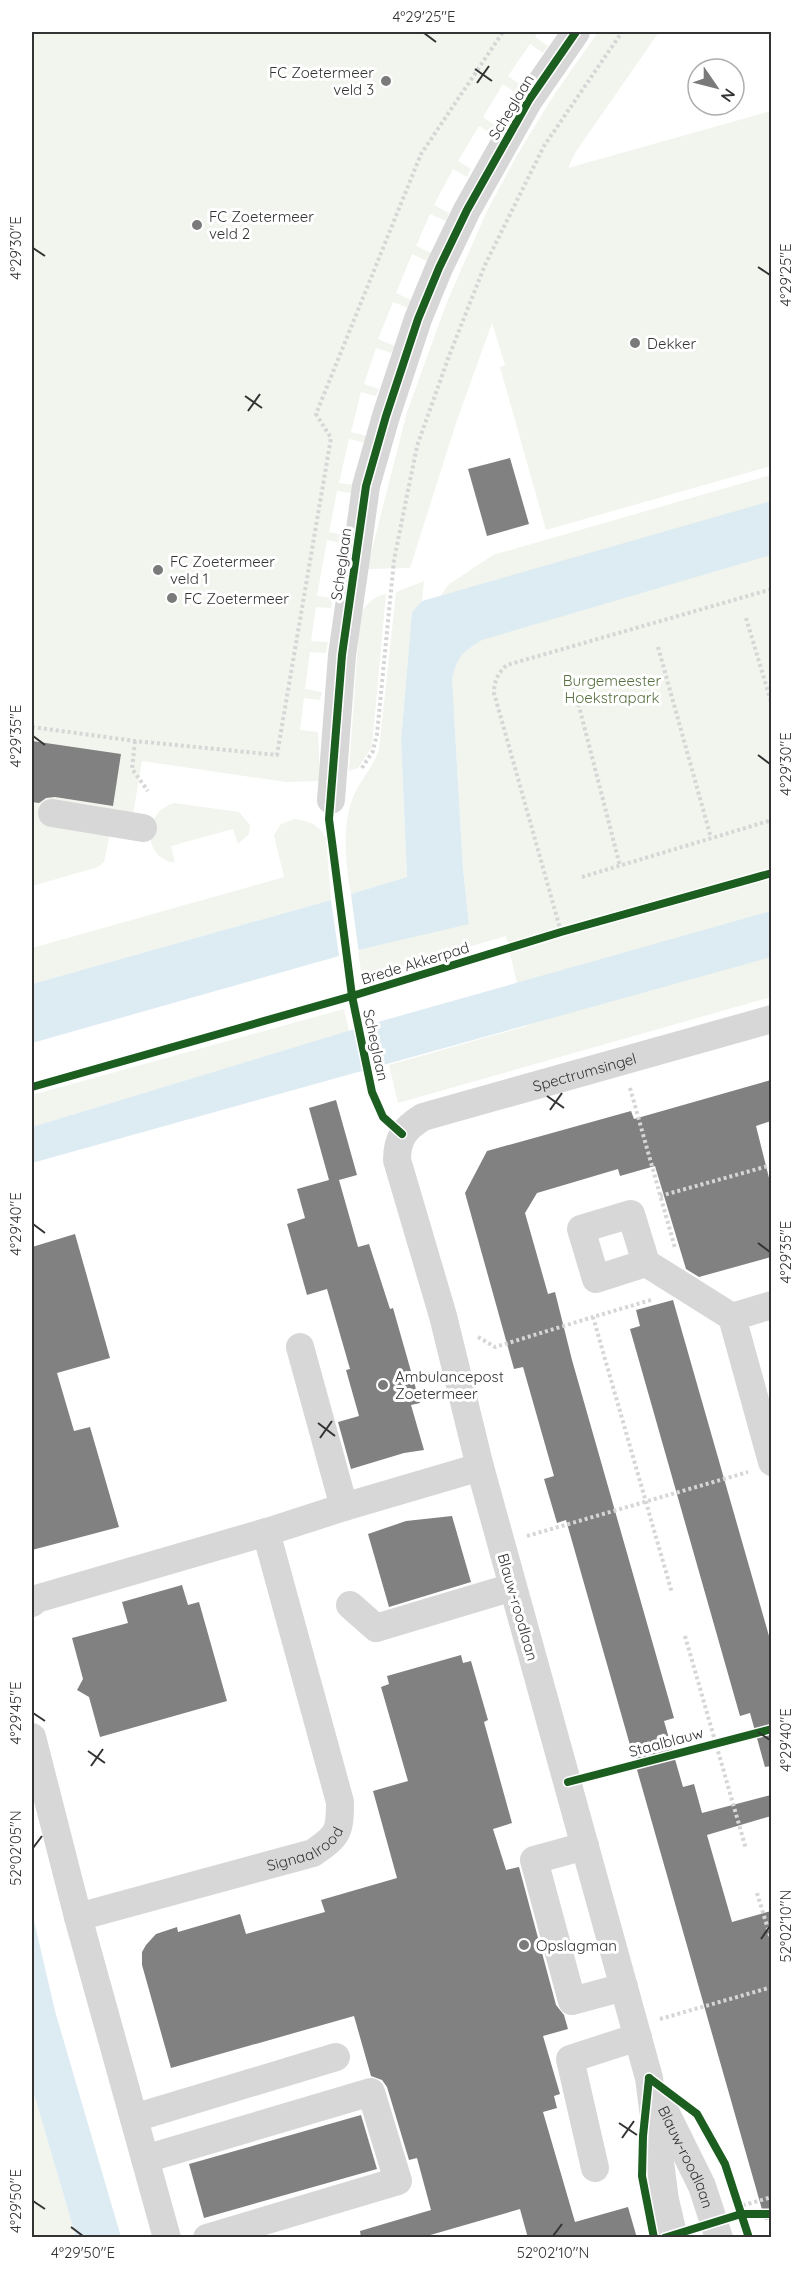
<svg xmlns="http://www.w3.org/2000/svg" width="803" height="2269" font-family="Quicksand,sans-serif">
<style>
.green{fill:#f1f5ed}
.water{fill:#ddebf3}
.pier{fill:#fff}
.building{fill:#818181}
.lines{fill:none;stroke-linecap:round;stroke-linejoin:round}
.path{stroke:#d6d6d6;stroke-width:4;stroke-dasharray:3 3;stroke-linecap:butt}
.minor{stroke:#d7d7d7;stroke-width:28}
.cycleway-casing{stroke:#fff;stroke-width:11}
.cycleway{stroke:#1b5e20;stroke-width:8}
.ticks{fill:none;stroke:#333;stroke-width:2}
.poi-dot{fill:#7a7a7a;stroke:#fff;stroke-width:2}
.labels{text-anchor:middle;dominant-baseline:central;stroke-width:6;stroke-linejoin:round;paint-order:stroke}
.poi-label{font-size:15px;fill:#333;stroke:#fff;text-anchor:start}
.street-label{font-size:15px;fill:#333;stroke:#fff}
.park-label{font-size:15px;fill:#56703f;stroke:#fff}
.neatline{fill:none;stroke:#333;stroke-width:2}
.ticks-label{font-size:15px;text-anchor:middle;fill:#333}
</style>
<rect width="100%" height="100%" fill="#fff"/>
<g class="green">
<path d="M32 32H538L535 37 548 46 543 53 530 44 508 76 521 85 516 93 503 84 483 117 496 126 492 134 479 126 458 161 471 169 467 177 453 169 434 205 449 213 446 221 430 214 416 246 431 253 427 261 412 254 396 293 411 300 408 308 393 302 378 339 395 346 391 353 376 348 364 384 379 389 376 396 361 392 351 432 366 436 365 443 349 439 339 483 353 485 352 493 337 491 329 532 343 535 341 543 327 540 317 596 333 598 331 608 316 607 311 641 328 642 326 653 310 652 305 689 322 692 320 700 304 698 300 730 318 732 320 781 286 782 142 761 130 832 111 829 104 862 98 867 32 886Z"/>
<path d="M598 32H659L575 153 568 168 771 111V466L546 530 500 367 505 365 492 323 457 420 410 568 367 569 407 412 447 302 487 211 516 157 554 95Z"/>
<path d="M771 475V997L398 1103 389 1065 527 1026 506 936 362 978 358 950 469 923 463 869 454 713 432 609 448 585 493 555Z"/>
<path d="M424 581 422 601 412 612 401 740 407 877 351 894C345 862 341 817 357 789 366 772 373 768 379 749L396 592Z"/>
<path d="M386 594 372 747 358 768 349 771 360 615C367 603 373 597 386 594Z"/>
<path d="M174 803 239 812 250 825 249 834 238 844 233 829 171 846 175 863C141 857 143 812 174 803Z"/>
<path d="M295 819C310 822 319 824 326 838L331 900 32 984V948L284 877 274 835 281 824Z"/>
<path d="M344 1009 349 1031 32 1127V1095Z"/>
<path d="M32 2087 76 2237H32Z"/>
</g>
<g class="water">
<path d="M771 501V555L482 640C463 651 457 657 452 679L463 869 469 924 358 950 351 894 407 877 401 740 412 612 422 601Z"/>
<path d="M331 900 339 956 32 1043V984Z"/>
<path d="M771 911V957L32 1163V1127L371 1024Z"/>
<path d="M32 1912 55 2011 121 2237H76L32 2087Z"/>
</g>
<g class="pier">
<path d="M350 891 359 953 355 951 348 894Z"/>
<path d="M332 897 342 956 340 959Z"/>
</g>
<g class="building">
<path d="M510 458 529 524 487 536 468 469Z"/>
<path d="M32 741 121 754 113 806 55 797 46 798 39 803 32 802Z"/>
<path d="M771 1080V1121L756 1126 771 1186V1257L699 1277 686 1269 655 1166 620 1176 618 1169 537 1193 525 1213 548 1294 555 1292 572 1360 674 1718 664 1721 683 1787 694 1784 702 1813 771 1795V1816L707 1835 732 1922 771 1911V2219L765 2220 566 1520 557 1523 544 1479 554 1476 523 1367 514 1369 465 1193 487 1151 631 1111 634 1119Z"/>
<path d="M336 1100 357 1175 339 1180 358 1247 369 1244 390 1309 393 1308 420 1403 411 1405 424 1450 404 1453 351 1469 338 1422 359 1416 346 1370 350 1369 327 1289 307 1295 287 1224 305 1218 297 1189 329 1180 309 1108Z"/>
<path d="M75 1234 110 1358 57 1373 74 1431 90 1427 119 1527 32 1550V1247Z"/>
<path d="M673 1300 771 1643V1766L765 1767 750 1713 740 1716 630 1329 640 1326 636 1310Z"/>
<path d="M452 1516 471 1582 389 1607 368 1534 406 1521Z"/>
<path d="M182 1585 188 1605 199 1602 227 1701 100 1737 89 1697 77 1690 83 1679 72 1638 128 1623 122 1602Z"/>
<path d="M461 1655 463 1663 471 1661 488 1720 484 1722 512 1823 493 1829 506 1870 519 1867 556 2005 564 2015 568 2029 543 2036 560 2094 554 2096 557 2108 543 2112 575 2222 628 2207 637 2238H528L520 2209 420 2238H361L360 2231 431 2210 417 2158 409 2160 387 2087 382 2080 371 2076 354 2016 171 2068 142 1965V1952L146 1945 156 1934 177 1927 178 1932 240 1914 246 1934 325 1912 321 1900 397 1878 373 1791 408 1781 381 1687 389 1684 387 1676Z"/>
<path d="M361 2115 377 2169 204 2218 189 2164Z"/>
</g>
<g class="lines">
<g class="path">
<path d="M746 618 772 705"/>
<path d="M658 647 711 838"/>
<path d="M571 675 620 866"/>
<path d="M32 727 135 741 277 755 331 438 316 414 421 154 503 32"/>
<path d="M135 741 132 769 148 791"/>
<path d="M362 768 373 751 377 734 394 560 417 446 449 356 485 265 544 146 622 32"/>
<path d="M582 877 772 820"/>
<path d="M561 932 494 693C494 681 498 673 507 665L772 589"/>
<path d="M630 1088 675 1248"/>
<path d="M660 1196 772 1165"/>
<path d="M651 1300 593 1317 672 1593"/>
<path d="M478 1337 495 1347 593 1317"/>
<path d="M527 1536 748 1472"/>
<path d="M685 1636 746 1849"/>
<path d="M757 1893 772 1942"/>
<path d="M660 2019 772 1987"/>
<path d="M737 2207 772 2197"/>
</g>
<g class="minor">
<path d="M331 800 342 655 358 544 366 486 386 416 418 319 439 268 467 210 529 100 576 32"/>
<path d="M52 813 143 828"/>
<path d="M646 1263 596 1279 581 1229 631 1214 646 1263 732 1317"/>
<path d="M732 1317 772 1462"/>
<path d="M732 1317 772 1305"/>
<path d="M300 1347 344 1507"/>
<path d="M32 1603 36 1599 270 1531 344 1507 480 1467"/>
<path d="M350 1605 376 1628 513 1587"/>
<path d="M32 1737 78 1917 167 2238"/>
<path d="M585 1846 534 1860 572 2001 624 1987"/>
<path id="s1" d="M78 1917 313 1853C338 1836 340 1832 340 1802L266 1532"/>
<path id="s2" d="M659 2099 702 2186 719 2238"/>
<path d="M134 2118 336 2057"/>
<path d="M145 2159 371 2092 398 2181 207 2238"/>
<path d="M595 2168 570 2059 638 2037"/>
<path id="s3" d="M674 2238 665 2200 649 2078 480 1467 443 1316 397 1160C397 1138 405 1128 423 1117L772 1019"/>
</g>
<g class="cycleway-casing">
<g id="cycleway">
<path d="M32 1087 352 996 561 932 772 873"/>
<path d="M402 1134 383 1117 372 1092 352 996 329 819 342 655 366 486 386 416 418 319 439 268 467 210 529 100 576 32"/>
<path d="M568 1782 772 1729"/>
<path d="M649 2078 697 2114 725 2164 749 2238"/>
<path d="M649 2078 643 2136 642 2176 654 2238"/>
<path d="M664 2238 741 2214H772"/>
</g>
</g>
<use href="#cycleway" class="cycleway"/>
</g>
<path class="ticks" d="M424 33 436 42M475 69 492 81M477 83 489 66M33 248 45 256M758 267 770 275M245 396 262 408M248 411 260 394M33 736 45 745M758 755 770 764M547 1096 564 1108M550 1110 562 1093M33 1224 45 1233M758 1243 770 1252M318 1423 335 1436M320 1438 332 1421M33 1713 45 1721M758 1732 770 1740M88 1751 105 1763M91 1766 103 1749M33 1848 42 1836M761 1939 770 1926M619 2123 637 2135M622 2138 634 2121M33 2201 45 2209M71 2227 83 2236M553 2236 562 2224"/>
<g class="poi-dot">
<circle cx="386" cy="81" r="6"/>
<circle cx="197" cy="225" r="6"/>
<circle cx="635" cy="343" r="6"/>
<circle cx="158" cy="570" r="6"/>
<circle cx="172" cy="598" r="6"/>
<circle cx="383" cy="1385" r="6"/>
<circle cx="524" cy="1945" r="6"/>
</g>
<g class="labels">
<g class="poi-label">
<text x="374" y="72" text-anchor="end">FC Zoetermeer<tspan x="374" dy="17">veld 3</tspan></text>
<text x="209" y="216">FC Zoetermeer<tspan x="209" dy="17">veld 2</tspan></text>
<text x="647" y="343">Dekker</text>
<text x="170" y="561">FC Zoetermeer<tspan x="170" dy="17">veld 1</tspan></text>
<text x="184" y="598">FC Zoetermeer</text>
<text x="395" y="1376">Ambulancepost<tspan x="395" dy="17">Zoetermeer</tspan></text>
<text x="536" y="1945">Opslagman</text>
</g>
<g class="street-label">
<text transform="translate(511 107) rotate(-59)">Scheglaan</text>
<text transform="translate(341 564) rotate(-82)">Scheglaan</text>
<text transform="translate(415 963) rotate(-17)">Brede Akkerpad</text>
<text transform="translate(376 1045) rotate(78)">Scheglaan</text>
<text stroke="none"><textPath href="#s3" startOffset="1335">Spectrumsingel</textPath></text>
<text transform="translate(518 1607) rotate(74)">Blauw-roodlaan</text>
<text transform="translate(666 1742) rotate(-15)">Staalblauw</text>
<text stroke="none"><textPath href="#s1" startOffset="238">Signaalrood</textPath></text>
<text stroke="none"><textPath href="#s2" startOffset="64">Blauw-roodlaan</textPath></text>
</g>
<g class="park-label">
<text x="612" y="680">Burgemeester<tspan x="612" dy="17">Hoekstrapark</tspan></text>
</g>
</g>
<rect width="803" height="2269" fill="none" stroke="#ffffff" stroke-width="66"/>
<g transform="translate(716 87) rotate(125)"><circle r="28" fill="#ffffff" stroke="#adadad" stroke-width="1.5"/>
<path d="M0-4.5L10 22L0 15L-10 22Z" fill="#7a7a7a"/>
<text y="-9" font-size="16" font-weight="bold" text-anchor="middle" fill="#333333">N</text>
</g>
<rect x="33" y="33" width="737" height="2203" class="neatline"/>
<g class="ticks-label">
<text x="424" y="22">4°29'25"E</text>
<text transform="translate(16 248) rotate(-90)" y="5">4°29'30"E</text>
<text transform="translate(786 275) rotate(-90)" y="5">4°29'25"E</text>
<text transform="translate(16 736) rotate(-90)" y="5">4°29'35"E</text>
<text transform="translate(786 764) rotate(-90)" y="5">4°29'30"E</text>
<text transform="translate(16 1224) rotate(-90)" y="5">4°29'40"E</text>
<text transform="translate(786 1252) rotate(-90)" y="5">4°29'35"E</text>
<text transform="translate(16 1713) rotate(-90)" y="5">4°29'45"E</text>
<text transform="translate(786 1740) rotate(-90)" y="5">4°29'40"E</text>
<text transform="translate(16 1848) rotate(-90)" y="5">52°02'05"N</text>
<text transform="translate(786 1926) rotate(-90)" y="5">52°02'10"N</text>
<text transform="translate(16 2201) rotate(-90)" y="5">4°29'50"E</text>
<text x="83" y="2258">4°29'50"E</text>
<text x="553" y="2258">52°02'10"N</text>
</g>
</svg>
